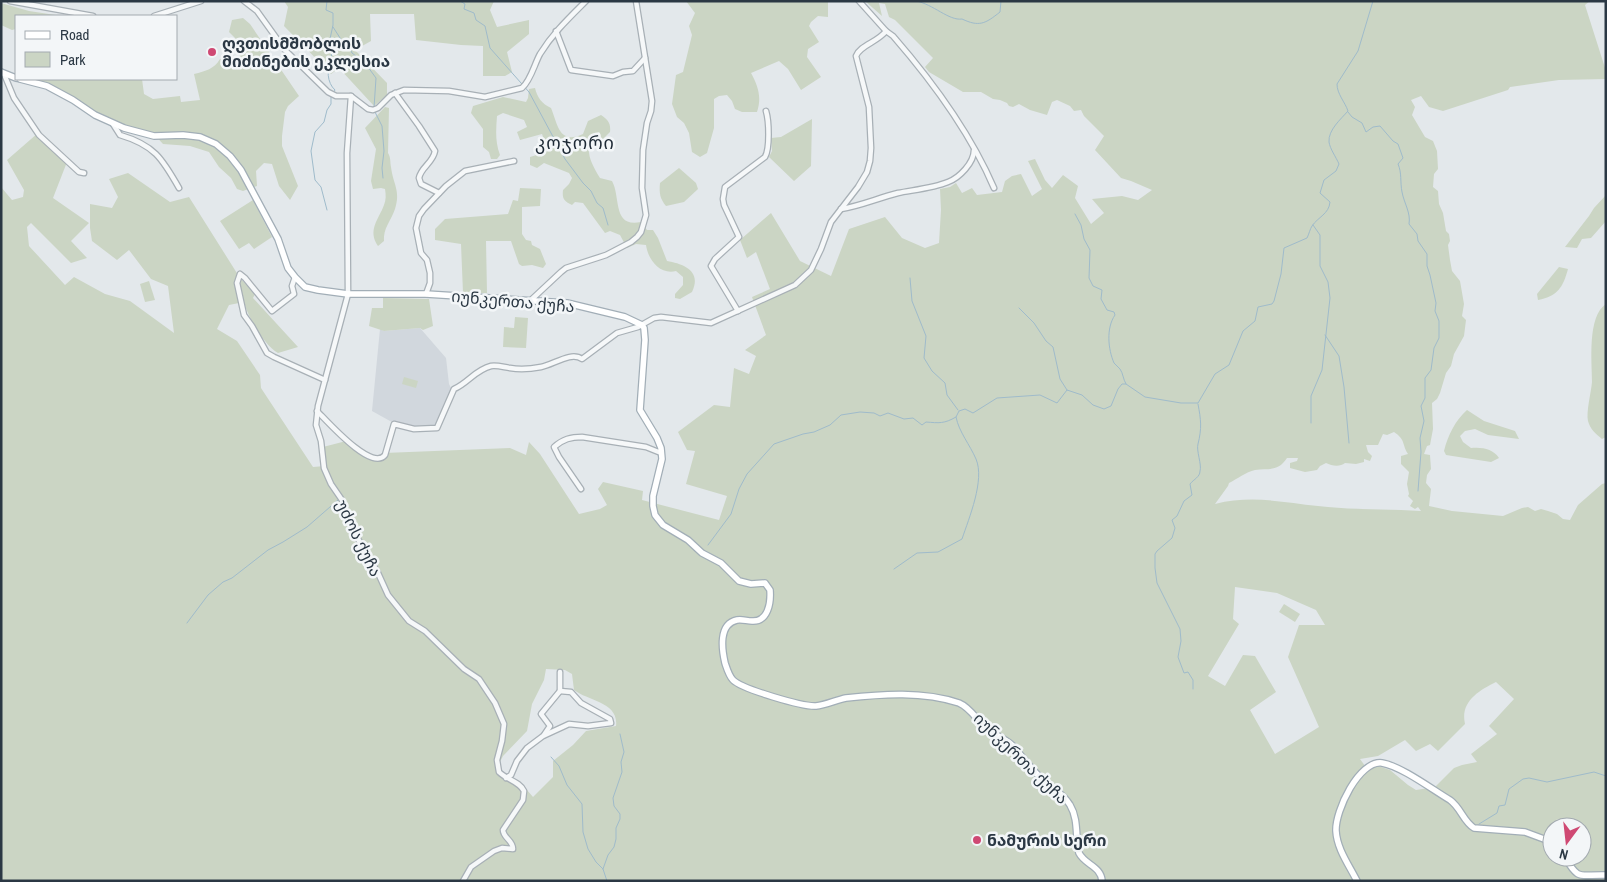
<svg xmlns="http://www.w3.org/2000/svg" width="1607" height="882" font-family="'Archivo Narrow','Noto Sans Georgian',sans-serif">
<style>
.built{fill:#d1d7dd}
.green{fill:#cbd5c4;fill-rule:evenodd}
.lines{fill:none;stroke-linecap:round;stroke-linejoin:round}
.stream{stroke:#9fbbcb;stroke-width:1}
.minor-casing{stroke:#a8b0b6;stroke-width:7}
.major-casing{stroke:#a2aeb7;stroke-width:8}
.minor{stroke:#f6f8f9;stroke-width:4.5}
.major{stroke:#fff;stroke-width:5.5}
.poi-dot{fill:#cf4973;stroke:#f3f6f8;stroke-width:2}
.labels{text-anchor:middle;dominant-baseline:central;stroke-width:5;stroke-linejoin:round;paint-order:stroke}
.poi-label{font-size:16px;font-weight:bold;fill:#2b3844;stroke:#f3f6f8;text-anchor:start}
.street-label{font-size:16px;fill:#2b3844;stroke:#f3f6f8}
.neighbourhood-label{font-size:18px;letter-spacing:1px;fill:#1d2935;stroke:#f3f6f8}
</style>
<rect width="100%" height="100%" fill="#e3e8eb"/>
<path class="built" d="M420 328 446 358 449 384 452 390 437 424 431 428H408L390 421 372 411 380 329 384 331Z"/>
<g class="green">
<path d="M284 1H494L490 10 497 27 529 20V34L507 52 512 72 505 76H483V46L461 45 416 40 414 14H370L371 41 355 50 387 83V95L374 106 339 68 331 74 284 26 288 7Z"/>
<path d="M686 1H828V17L818 16 811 22 809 26 819 42 808 49 807 57 821 77 801 90 788 69 779 61 751 73C758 86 762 97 757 112H742L735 109 732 101 727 95 719 96 714 99V128L707 153 700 157 692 152 689 133 684 123 677 117 672 104 676 75 683 72 692 35 689 26 695 13Z"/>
<path d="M865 1H1590L1585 5 1606 71V79L1559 80 1510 87 1508 90 1443 111 1429 107 1421 96 1411 100 1415 107 1412 115 1425 137 1433 141 1437 151 1438 169 1434 174 1433 187 1438 191 1439 204 1443 213 1446 231 1449 234 1450 241 1448 245 1450 260 1452 271 1460 281 1464 304 1462 316 1466 320 1464 336 1454 354 1451 366 1446 373 1440 393 1437 399 1432 403 1433 429 1430 445 1427 446 1424 454 1430 455 1431 469 1427 475 1426 483 1431 489 1429 506 1452 511 1503 516 1522 508 1528 507 1535 511 1541 509 1548 511 1557 514 1563 519 1570 520 1578 505 1602 484 1606 483V881H1V187L12 200 23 197 24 190 7 160 38 133 67 162 53 198 89 223 71 241 87 258 71 263 31 223 27 227 29 246 65 285 74 277 105 294 130 301 174 333 168 286 151 279 129 250 117 260 92 241 90 228V204L112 208 118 197 109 179 128 173 170 202 189 197 240 278 255 294 253 298 298 347 278 353C264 345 248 317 244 302L229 305 217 329 237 341 260 375 261 388 313 467 325 466 323 447 350 440 374 457 384 453 510 448 526 455 529 442 540 454 579 514 600 509 607 505 598 489 603 482 643 491 642 500 719 520 727 496 686 484 695 451 687 450 678 432 714 405 730 407 734 368 749 374 756 356 745 350 766 335 752 297 770 289 756 252 747 258 740 240 771 213 800 261 831 276 849 229 885 217 902 238 925 248 939 243 941 210 940 189 950 187 956 183 962 193 972 188 977 195 1002 192 1005 181 1012 176 1021 174 1032 196 1042 189 1028 161 1035 159 1045 180 1052 188 1063 175 1078 186 1075 198 1091 224 1104 213 1092 199 1122 196 1138 200 1152 190 1131 181 1121 178 1095 150 1104 136 1084 116 1081 110 1074 111 1070 106 1057 100 1052 102 1047 115 1030 110 1019 104 1013 107 1009 106 1007 103 1000 100 993 99 981 92H963L929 72 925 67 933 58 895 20 889 17 885 4 879 3 882 16ZM1394 432C1406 440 1402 445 1408 454L1401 456V464L1409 472 1407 484 1409 494 1408 496 1413 501 1410 506 1415 509 1418 507 1421 511C1387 509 1352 510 1318 506 1282 502 1251 495 1215 504L1228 486 1229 483C1237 479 1246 472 1255 470 1269 468 1278 472 1287 458H1298L1297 461 1290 463V468L1305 472 1317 470 1320 466 1326 463C1332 466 1340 467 1345 463L1356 464 1364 462V459L1370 461 1372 456 1368 452 1366 445H1378L1383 434 1387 435ZM1235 587 1277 593 1316 610 1325 625H1299L1288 657 1319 727 1275 754 1250 710 1276 692 1255 656 1243 655 1225 686 1208 676 1239 624 1233 619ZM546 669 565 670 572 674 574 690C588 701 619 702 616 726L586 731 573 745 553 761V777L533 797 521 783 511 779 509 775 501 773 499 764 503 756 527 731 532 704 544 680ZM1496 682 1514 699 1489 726 1497 734 1471 754 1477 762 1462 765 1454 768 1435 787 1416 790 1408 785 1390 770 1378 766 1368 770 1360 759 1378 756 1405 740 1416 751 1430 744 1438 751 1465 724C1460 702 1478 691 1496 682ZM1552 827H1582V857H1552Z"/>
<path d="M1 3 29 11 62 16H16V29L12 30 1 25Z"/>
<path d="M243 18 250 24 299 96 288 106 285 112 282 136V146L298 186 290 200 279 186 272 164 264 163 256 171 257 186 243 191 237 189 231 178 219 167 209 152 190 146 163 144 153 133 110 121 52 85 33 79H142L144 94 153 99 180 96 181 102 200 100 194 74C206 71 214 69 220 59H226L234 64 245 48 229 32 232 20Z"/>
<path d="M535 88C537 97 542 104 551 108 558 125 559 145 583 134L588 121 601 115C608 120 611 123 610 132L602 140 590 139C586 155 592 164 600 178L612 181C621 197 612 228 641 222L647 230H653L658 238 667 261C684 264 702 271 692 292L680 299 675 298V294L683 285V277L676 271C660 275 648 260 646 245L636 244 627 248 620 235 610 231 605 233 583 203 575 202 572 205C564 201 562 199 563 190L569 184 572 178 569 173 544 163 537 168 530 165V157L540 154 546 145 542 134 520 140 517 132 527 127 524 120 503 113 497 116C496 130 495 142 500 155L497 159H491L489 152 483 147V129L471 113 473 106 503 97 526 102 528 98 529 89Z"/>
<path d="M385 107 389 108 388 153C391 158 390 162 391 167 393 184 401 191 395 209 391 221 383 228 384 241L378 246C367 230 379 219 384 205 386 200 386 195 385 189L381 188 373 189 371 181 376 149 365 128Z"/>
<path d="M812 119 811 166 794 181 769 157 772 151 771 138 781 137Z"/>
<path d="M679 168 696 183 698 189 684 202 666 206C660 199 659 193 660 183Z"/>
<path d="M520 188 541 189 540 206 522 207V234L526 240 531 241 532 245 540 249 546 264 543 268 532 265 522 266 519 264 511 241H486L487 293H463L461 244 435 240V229L445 219 508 214 513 200 518 201Z"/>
<path d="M1606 195V221L1591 238 1582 239 1577 248 1565 247 1589 216 1594 208Z"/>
<path d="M253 200 272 237 254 249 249 243 239 249 220 221Z"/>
<path d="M1559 267 1568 269C1563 287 1558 296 1538 300L1537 294Z"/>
<path d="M149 281 155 300 145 302 140 284Z"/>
<path d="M383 298 429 299 433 326 423 330 420 328 384 331 369 326 372 308H383Z"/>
<path d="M1606 304V437L1602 439C1596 434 1590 429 1588 421 1586 412 1591 393 1592 382 1592 362 1587 316 1606 304Z"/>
<path d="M515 317 528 318 526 348 503 347 504 327 514 328Z"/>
<path d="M404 377 418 381 416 388 402 384Z"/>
<path d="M1467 410 1484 421 1515 431 1519 439 1488 435 1475 429 1465 431 1460 436 1463 442 1471 448C1483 447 1493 449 1499 458L1491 462 1446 455 1444 451C1448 435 1455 421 1467 410Z"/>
<path d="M1284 604 1300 614 1295 622 1279 612Z"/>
</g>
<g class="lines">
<g class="stream">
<path d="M327 1 326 10 333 13V25L330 39 326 46 331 51 332 60C326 68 327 83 335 90L333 93"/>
<path d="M460 1 465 4 464 9 474 13 476 20 485 26 490 48 529 92 565 159 583 183 591 191 597 203 603 208 608 225"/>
<path d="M916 1C933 4 949 21 962 19 979 27 985 24 1000 12L1001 1"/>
<path d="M333 27 342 41 348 45 352 53 365 63 376 78 374 108"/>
<path d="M375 112 382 126 384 151 382 168 383 178"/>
<path d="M1348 112 1352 117 1362 123 1366 132 1373 127 1380 126 1393 141 1398 144 1403 158 1398 164C1402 173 1400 182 1402 192 1404 203 1411 213 1409 224L1417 234 1418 241 1427 254V266L1430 275 1436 303 1435 311 1439 321V338L1434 348 1431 370 1425 378V398L1421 406 1424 421 1420 438 1421 452 1418 491"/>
<path d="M327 210 321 187 315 180 311 151 315 132 324 122 327 110 331 104V97"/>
<path d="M1075 214 1081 225 1084 239 1090 250 1089 278 1093 286 1102 290 1101 299 1107 310 1114 312 1115 315C1106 328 1108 349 1114 363 1116 365 1118 367 1120 369 1123 373 1123 379 1126 384"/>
<path d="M910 278 912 301 926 336 924 358 932 371 945 383 947 395 958 410"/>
<path d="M1019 308 1034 323 1046 341 1053 347 1060 379 1067 390"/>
<path d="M1325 335 1339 356 1344 387 1349 443"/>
<path d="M1311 423V396L1322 370 1330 298 1328 282 1320 266V235L1313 225"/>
<path d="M708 545 731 514 739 489 747 474 774 444 803 434 814 432 830 425 841 415 860 412 874 413 880 416 888 413 904 419 913 418 922 425 926 422C939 423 944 424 956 417"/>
<path d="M894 569 917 553 938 552 962 539C969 518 985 480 976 459 970 445 959 432 956 417L959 411 965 409 973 413 997 398 1040 395 1057 403 1067 390 1082 395 1093 405 1104 409 1111 406 1118 389 1122 384H1126L1145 397 1181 403H1198L1215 374 1229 365 1243 331 1255 321 1258 307 1272 304 1274 301 1281 274 1284 248 1307 238C1309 234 1310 229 1312 226 1318 217 1329 214 1330 202L1320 193 1324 180 1336 171 1339 164C1336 157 1330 149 1329 142 1328 130 1341 119 1348 111 1345 102 1337 94 1337 84L1358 51 1373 1"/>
<path d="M187 623 208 595 223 582 232 578 268 550 283 542 307 527 338 500"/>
<path d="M1193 689V680L1188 672 1184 673 1178 657 1181 641 1180 629 1157 583 1155 568V554L1157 551 1172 538 1175 528 1172 520 1177 516 1184 501 1192 495 1190 484C1194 479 1200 477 1200 471 1202 465 1196 450 1198 444 1202 428 1201 420 1198 404"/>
<path d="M551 757 559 766 567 785 582 804 583 832 588 849 596 862 603 869 607 881"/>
<path d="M1479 824 1497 813 1499 806 1505 805 1509 789 1523 779 1529 778 1547 782 1594 772 1606 776"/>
<path d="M603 869 608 855 614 847 616 839V828L620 819V814L614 806 613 798 622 772 621 762 624 752 620 734"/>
</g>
<g class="minor-casing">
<g id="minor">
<path d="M10 1 93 16"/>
<path d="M244 1 257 11 285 50 328 92 336 96H351L368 109 373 110 378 108 391 95 404 90 449 91 485 97 522 88C531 80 534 65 540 54 553 33 569 18 586 1"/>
<path d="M859 1 886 31 893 36C933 82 970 132 994 188"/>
<path d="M154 16 201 1"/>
<path d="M556 31 571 70 613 76 623 72 633 71 645 58"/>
<path d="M4 74 14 98 39 135 79 172 84 173"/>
<path d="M395 93 419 126 435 151C433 163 421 167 419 178L421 184 439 193"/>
<path d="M351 96 347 153 348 294 318 406 316 425 321 441 324 468 331 484 342 500 351 527 378 573 388 595 409 621 425 631 464 669 479 679 495 703 504 724 502 741 497 760 499 772C507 780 519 781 524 791L523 800 503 830C503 838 513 840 513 849L502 848 494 851 471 867 463 881"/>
<path d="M113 124 120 135C154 145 162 158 179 188"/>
<path d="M841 209C860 206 878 198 898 193 913 190 934 188 948 182 959 178 974 163 974 150"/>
<path d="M295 277 292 286 294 294 272 311 245 278 240 274 237 283 244 315 252 326 267 353 274 357 325 380"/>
<path d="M426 294 430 283V273L427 260 421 253 416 228 419 216 424 209 446 186 465 171 514 161"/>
<path d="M531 300 561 272 566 268 606 255 631 242 637 237 641 232 646 215 642 188 643 150 647 123 651 111 652 101 636 1"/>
<path d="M738 311 711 266 715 259 739 237 724 205 723 199 725 187 765 157C770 148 769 121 766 111"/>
<path d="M317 411C328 422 372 472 385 455L394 424 414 429 437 428 454 389C468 383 475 370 491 366 497 365 503 367 510 368 520 370 531 369 541 367 553 365 571 351 582 359L617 333 638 327 654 318 661 317 711 323 795 285 811 270 821 249 831 222 858 187 867 172 870 161 871 148 869 107 856 56C860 45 878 42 886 31"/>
<path d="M581 489 559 457 554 447C563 439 571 437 582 437L646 447 661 453"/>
<path d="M544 735 550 726 541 714 560 691V672"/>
<path d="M506 778 511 775 517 761 527 748 543 736 569 724 588 726 611 723 610 719 581 703 571 692 560 691"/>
</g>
</g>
<g class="major-casing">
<g id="major">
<path d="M1 72 16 78"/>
<path d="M20 79 47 86 73 100 95 115 124 128 154 136 183 135 200 137 216 144 230 156 241 170 278 239 288 268 295 277 305 287 318 290 348 294H426L567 303 625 317 642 325 644 328 645 340 640 410 657 438 661 448 662 459 653 496V506L655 515 663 525 688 540 702 553 721 563 739 581 751 584 765 583 770 590C771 603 768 622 752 621 747 621 742 619 737 620 718 624 722 650 725 663 727 669 729 676 733 680 742 689 803 707 816 706 826 705 836 700 846 698 882 694 923 691 959 703 971 708 977 721 986 728 994 735 1004 738 1012 745 1022 756 1031 769 1042 779 1051 787 1064 794 1070 805 1079 820 1075 837 1079 853 1085 865 1101 866 1102 881"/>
<path d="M1565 857C1579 882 1580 874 1606 875"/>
<path d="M1357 881C1349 865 1337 849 1336 831 1335 811 1359 760 1382 763 1401 766 1433 790 1450 800 1461 808 1463 821 1474 828L1525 832 1552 842"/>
</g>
</g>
<use href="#minor" class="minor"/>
<use href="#major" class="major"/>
</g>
<g class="poi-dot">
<circle cx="212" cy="52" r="5"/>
<circle cx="977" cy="840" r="5"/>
</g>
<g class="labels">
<g class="poi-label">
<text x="222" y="43">ღვთისმშობლის<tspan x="222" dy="18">მიძინების ეკლესია</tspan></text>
<text x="987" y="840">ნამურის სერი</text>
</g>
<g class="street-label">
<text transform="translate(513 301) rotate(5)">იუნკერთა ქუჩა</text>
<text transform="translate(359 538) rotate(64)">უძოს ქუჩა</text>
<text transform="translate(1021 758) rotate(44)">იუნკერთა ქუჩა</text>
</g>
<g class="neighbourhood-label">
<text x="575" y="142">კოჯორი</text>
</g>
</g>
<rect width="1607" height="882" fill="none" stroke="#2b3844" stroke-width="5"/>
<rect x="15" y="15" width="162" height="65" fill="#f3f6f8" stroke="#a3aab0"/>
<rect x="25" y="31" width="25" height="8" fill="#ffffff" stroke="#a3aab0"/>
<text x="60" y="40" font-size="15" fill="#2b3844">Road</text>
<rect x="25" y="52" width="25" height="15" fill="#cbd5c4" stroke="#a3aab0"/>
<text x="60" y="65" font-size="15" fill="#2b3844">Park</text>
<g transform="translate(1567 842) rotate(195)"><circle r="24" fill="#f3f6f8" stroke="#a3aab0"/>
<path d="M0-4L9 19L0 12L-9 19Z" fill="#cf4973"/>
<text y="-8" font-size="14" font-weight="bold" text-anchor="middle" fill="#2b3844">N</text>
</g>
</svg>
